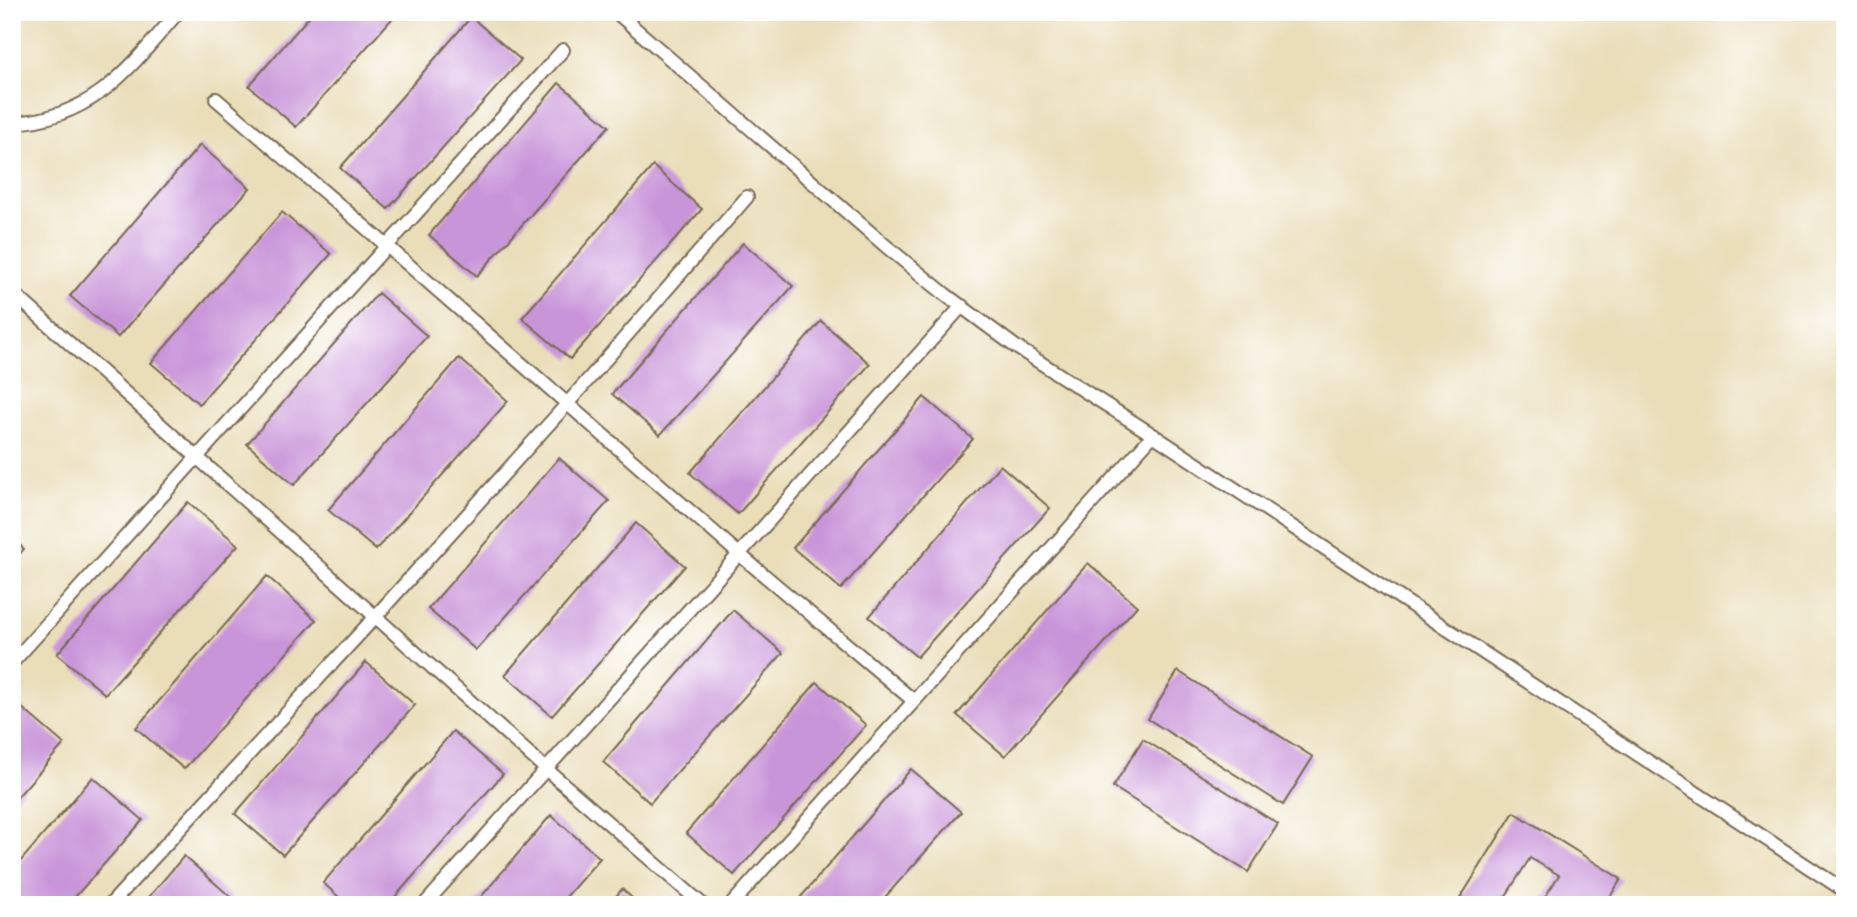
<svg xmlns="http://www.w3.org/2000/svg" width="1857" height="917" font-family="'Comic Neue',sans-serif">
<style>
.building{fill:#c995d9}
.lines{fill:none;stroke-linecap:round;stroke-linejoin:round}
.lane-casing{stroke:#786954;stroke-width:16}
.lane{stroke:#fff;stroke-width:12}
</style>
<rect width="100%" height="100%" fill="#fff"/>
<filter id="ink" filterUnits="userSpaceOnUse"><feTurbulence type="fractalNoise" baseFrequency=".0143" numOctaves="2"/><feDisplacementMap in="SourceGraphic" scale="14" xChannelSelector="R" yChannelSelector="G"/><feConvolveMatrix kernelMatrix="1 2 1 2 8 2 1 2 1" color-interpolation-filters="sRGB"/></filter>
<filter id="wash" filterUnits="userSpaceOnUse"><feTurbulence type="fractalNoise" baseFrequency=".00686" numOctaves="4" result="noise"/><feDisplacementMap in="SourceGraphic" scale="28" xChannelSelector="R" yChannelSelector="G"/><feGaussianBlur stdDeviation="1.57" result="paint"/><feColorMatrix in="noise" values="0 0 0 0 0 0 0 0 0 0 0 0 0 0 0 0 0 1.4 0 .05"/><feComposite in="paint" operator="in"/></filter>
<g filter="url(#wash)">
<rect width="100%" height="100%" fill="#eadeb9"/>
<g id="blocks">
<g class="building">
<path d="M313 12H398L296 127 249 86Z"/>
<path d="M471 17 521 60 388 209 340 168Z"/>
<path d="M559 83 609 126 477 276 429 235Z"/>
<path d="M200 145 250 188 118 337 70 296Z"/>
<path d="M653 166 702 209 570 359 522 318Z"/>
<path d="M282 212 331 254 199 404 151 363Z"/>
<path d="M743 243 793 286 660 435 612 394Z"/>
<path d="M378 293 427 336 294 485 247 444Z"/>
<path d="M821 321 870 364 738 514 690 473Z"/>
<path d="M459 358 508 401 376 550 328 510Z"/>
<path d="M924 397 973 439 841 589 793 548Z"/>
<path d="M559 458 609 501 476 650 428 609Z"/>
<path d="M1000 465 1050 508 917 657 869 617Z"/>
<path d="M188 502 238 545 105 694 57 654Z"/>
<path d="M636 523 685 566 552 716 505 675Z"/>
<path d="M12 538 24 549 12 562Z"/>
<path d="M1088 563 1137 606 1005 756 957 715Z"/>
<path d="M267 576 316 620 184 769 136 728Z"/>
<path d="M733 610 783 653 650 803 603 762Z"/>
<path d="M366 662 415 705 283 855 235 814Z"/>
<path d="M1178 671 1313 757 1283 805 1148 719Z"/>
<path d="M817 682 866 725 734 875 686 833Z"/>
<path d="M14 701 64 744 12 803V704Z"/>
<path d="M453 731 503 774 388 905H348L323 883Z"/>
<path d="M1143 739 1278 824 1248 872 1113 787Z"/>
<path d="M911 769 961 812 878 905H794Z"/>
<path d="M93 777 143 820 68 905H12V871Z"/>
<path d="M1514 812 1621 879 1605 905H1540L1559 875 1530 858 1500 905H1456Z"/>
<path d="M551 815 600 858 559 905H474Z"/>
<path d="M184 856 233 899 228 905H142Z"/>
<path d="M622 889 640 905H609Z"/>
</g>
</g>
</g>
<g filter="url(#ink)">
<use href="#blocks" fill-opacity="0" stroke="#786954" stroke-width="2"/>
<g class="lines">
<g class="lane-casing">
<g id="lane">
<path d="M616 12 887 247 946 295 1016 347 1153 435 1845 891"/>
<path d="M216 99 387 246 739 554 914 701"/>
<path d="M12 123C93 119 130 68 178 12"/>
<path d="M12 292 546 769 703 905"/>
<path d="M12 663 563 50"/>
<path d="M110 905 375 617 567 404 747 197"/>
<path d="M424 905 962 306"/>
<path d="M731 905 1153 435"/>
</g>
</g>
<use href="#lane" class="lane"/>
</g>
</g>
<rect width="1857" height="917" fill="none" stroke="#fff" stroke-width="42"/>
</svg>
